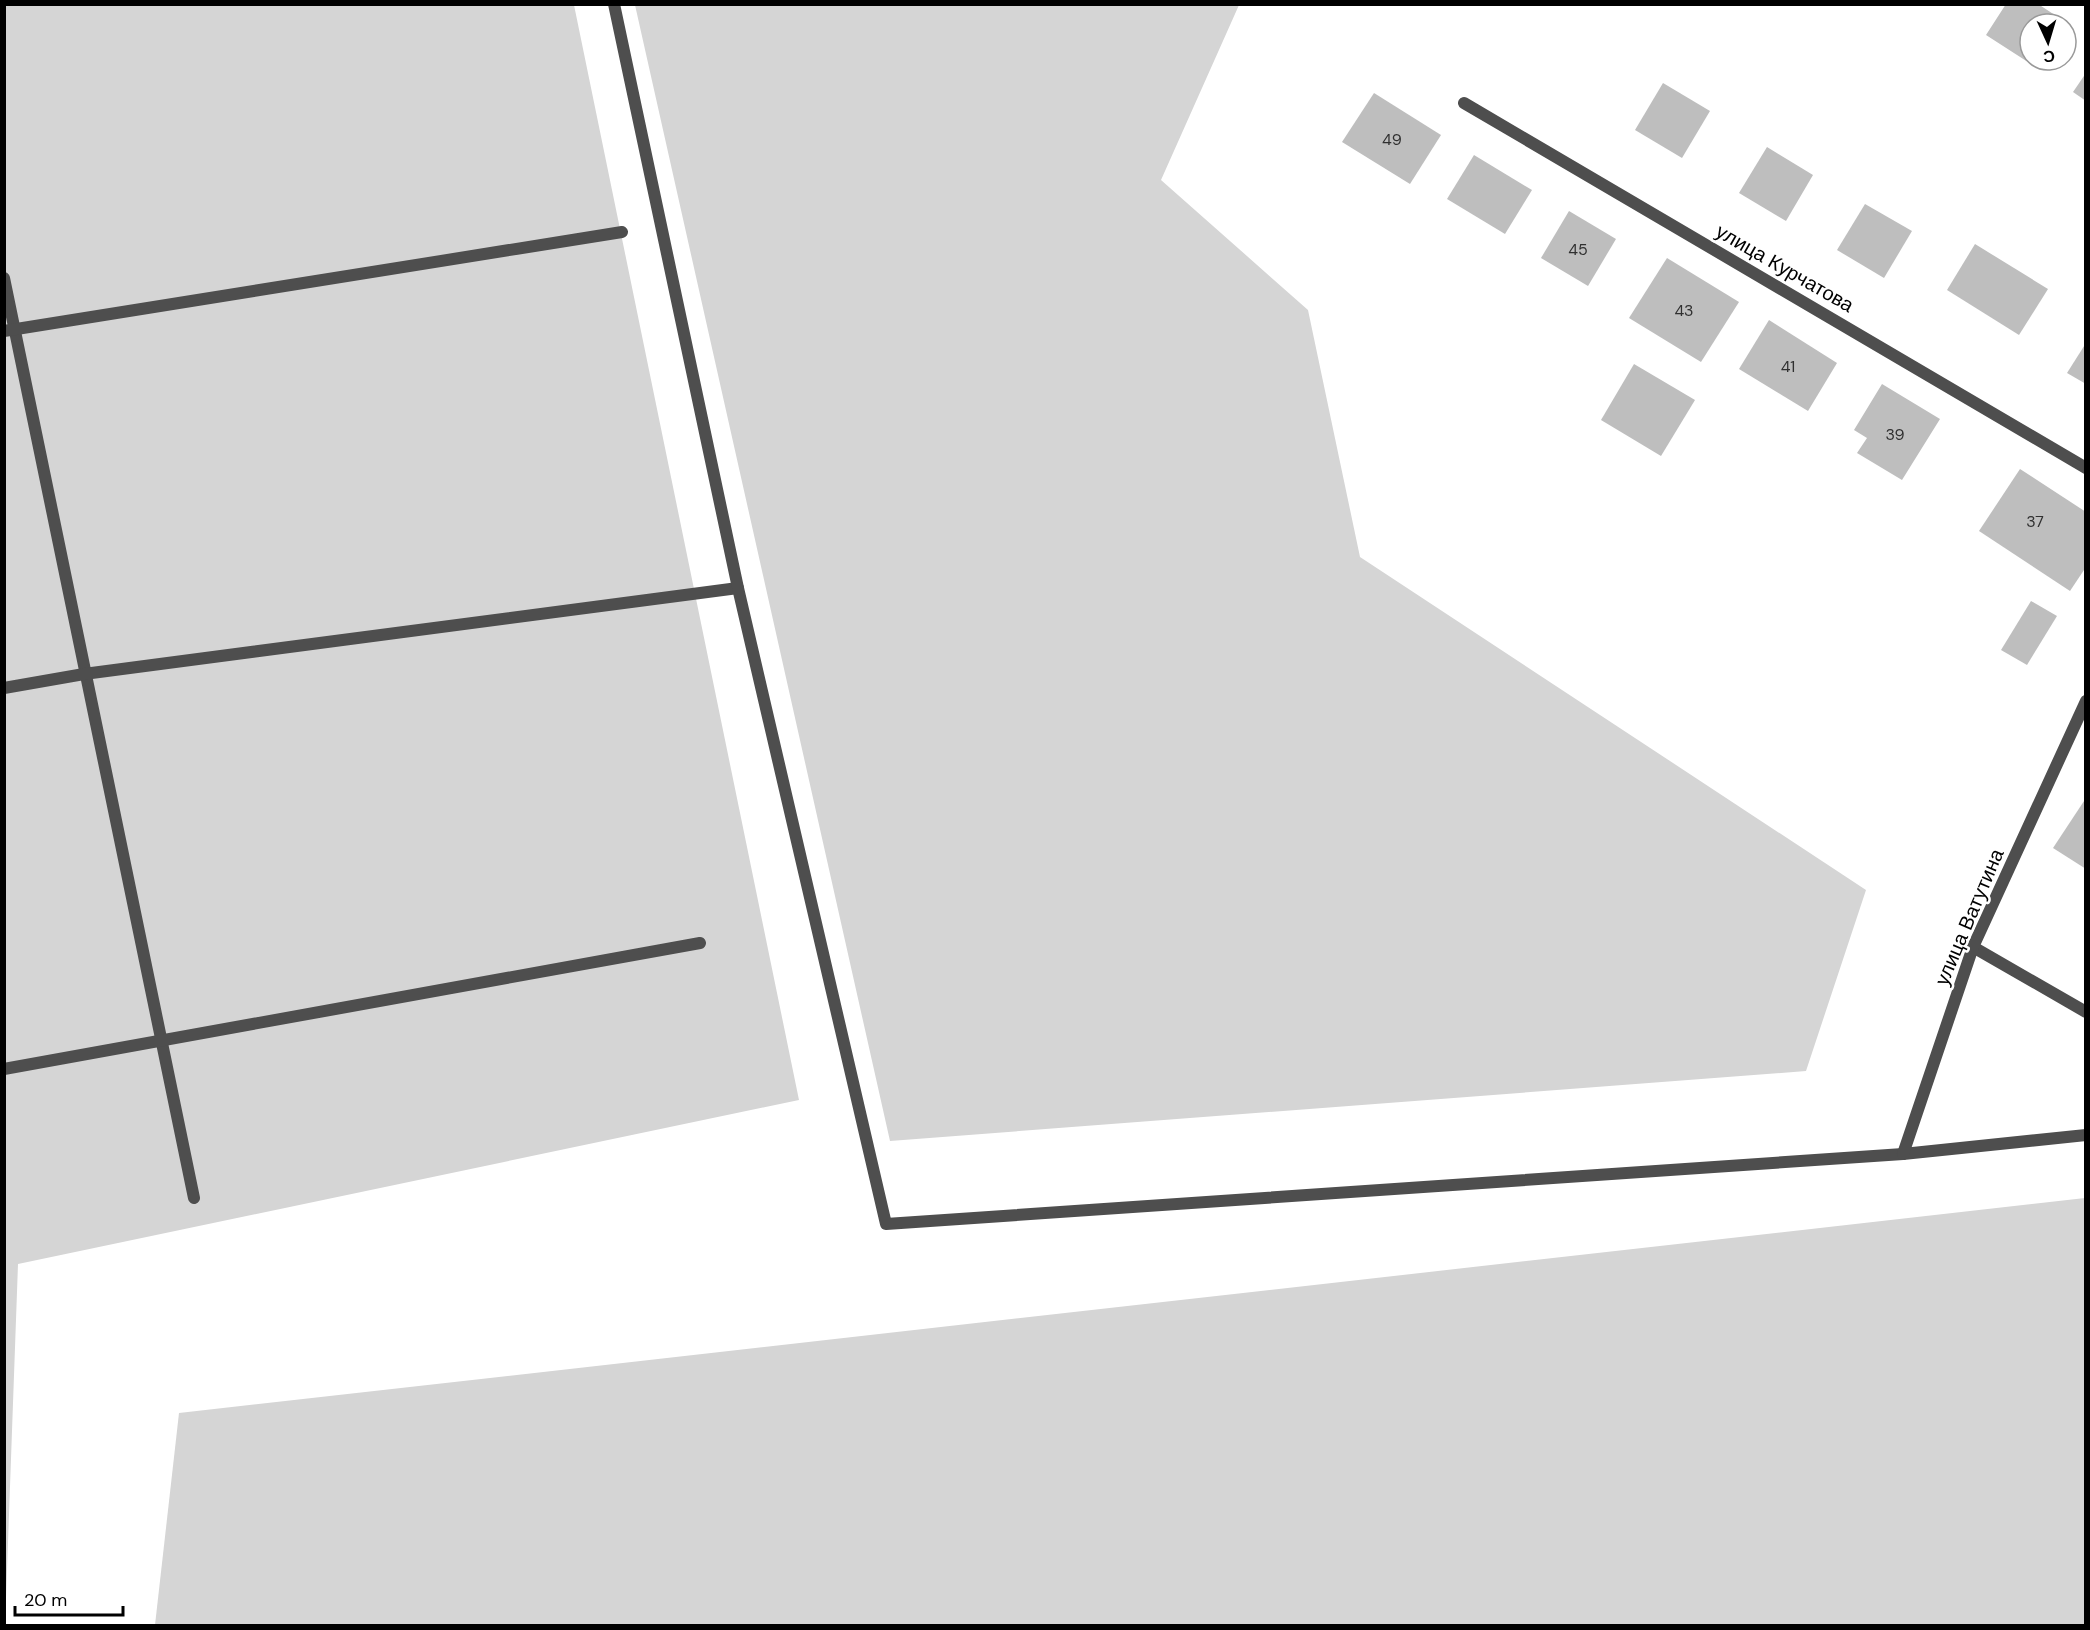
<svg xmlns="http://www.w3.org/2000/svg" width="2090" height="1630" font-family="'DM Sans',sans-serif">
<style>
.green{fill:#d5d5d5}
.building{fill:#bebebe}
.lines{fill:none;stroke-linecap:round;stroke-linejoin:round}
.service{stroke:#4e4e4e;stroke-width:12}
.minor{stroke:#4e4e4e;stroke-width:12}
.labels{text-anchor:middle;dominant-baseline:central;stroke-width:5;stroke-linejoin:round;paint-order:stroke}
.number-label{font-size:16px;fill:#303030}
.street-label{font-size:20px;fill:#000;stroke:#fff}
</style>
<rect width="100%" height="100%" fill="#fff"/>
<g class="green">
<path d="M5 5H574L799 1100 18 1264 5 1626Z"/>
<path d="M635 5H1239L1161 180 1308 310 1360 557 1866 890 1806 1071 890 1141Z"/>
<path d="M2085 1198V1625H155L179 1413Z"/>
</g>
<g class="building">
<path d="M2006 4H2038L2061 19 2058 24H2030V60H2034L2031 64 1986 35Z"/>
<path d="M2086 73V101L2073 92Z"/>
<path d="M1663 83 1710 111 1682 158 1635 130Z"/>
<path d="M1374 93 1441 135 1410 184 1342 142Z"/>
<path d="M1767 147 1813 175 1786 221 1739 193Z"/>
<path d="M1474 155 1532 190 1505 234 1447 199Z"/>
<path d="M1865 204 1912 231 1884 278 1837 250Z"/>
<path d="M1569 211 1616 239 1588 286 1541 258Z"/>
<path d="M1975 244 2048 289 2019 335 1947 290Z"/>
<path d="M1667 258 1739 302 1701 362 1629 318Z"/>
<path d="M1769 320 1837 363 1808 411 1739 369Z"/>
<path d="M2086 343V384L2067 373Z"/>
<path d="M1634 364 1695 400 1661 456 1601 420Z"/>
<path d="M1882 384 1940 419 1902 480 1857 453 1867 438 1854 430Z"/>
<path d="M2020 469 2086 512V567L2070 591 1979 531Z"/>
<path d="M2031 601 2057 616 2027 665 2001 650Z"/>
<path d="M2086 798V869L2053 848Z"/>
</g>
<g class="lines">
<g class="service">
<path d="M4 278 194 1198"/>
<path d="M4 331 622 232"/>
<path d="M4 688 84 674 738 588"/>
<path d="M4 1069 700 943"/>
</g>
<g class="minor">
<path d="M614 4 738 588 886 1224 1903 1154 2086 1135"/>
<path d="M1464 103 2086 468"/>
<path d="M1973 947 2086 1012"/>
<path d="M1903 1154 1973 947 2086 701"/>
</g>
</g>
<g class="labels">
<g class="number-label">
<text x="1392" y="139">49</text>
<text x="1578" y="249">45</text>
<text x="1684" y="310">43</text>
<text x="1788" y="366">41</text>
<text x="1895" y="434">39</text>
<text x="2035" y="521">37</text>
</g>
<g class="street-label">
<text transform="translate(1785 268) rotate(30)">улица Курчатова</text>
<text transform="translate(1969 917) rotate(-67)">улица Ватутина</text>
</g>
</g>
<rect width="2090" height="1630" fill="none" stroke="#000000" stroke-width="12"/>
<g transform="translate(2048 42) rotate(176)"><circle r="28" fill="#ffffff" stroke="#999999" stroke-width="1.5"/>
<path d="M0-4.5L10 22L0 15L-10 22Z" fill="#000000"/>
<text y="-9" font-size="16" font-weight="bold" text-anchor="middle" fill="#000000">С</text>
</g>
<path d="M15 1606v9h108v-9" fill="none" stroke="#000000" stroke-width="3"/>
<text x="24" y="1606" font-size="18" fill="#000000" stroke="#ffffff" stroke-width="4.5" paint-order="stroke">20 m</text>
</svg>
